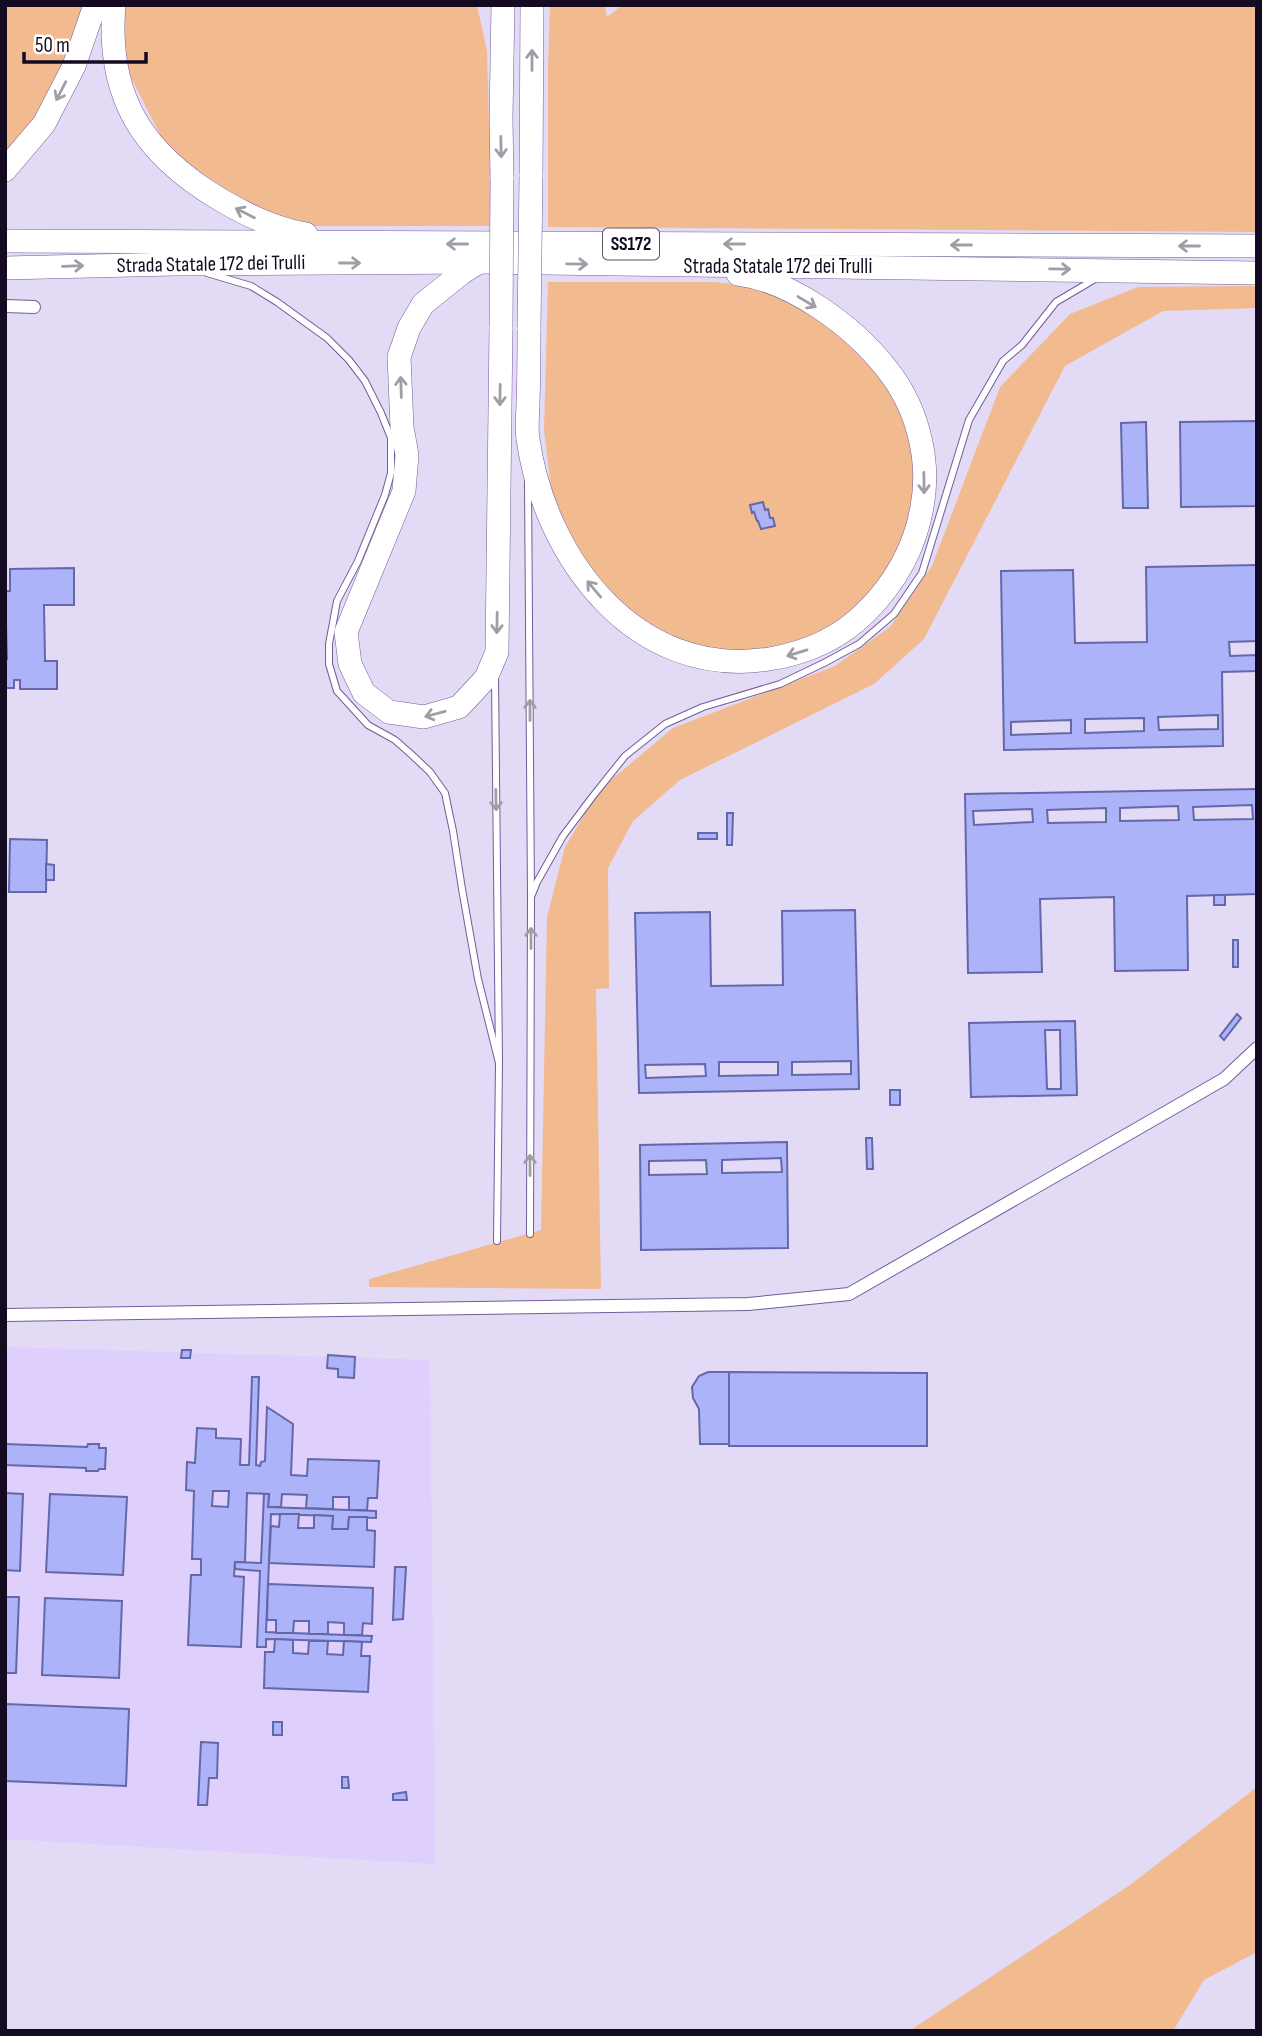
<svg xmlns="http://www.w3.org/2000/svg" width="1262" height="2036" font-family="'Sofia Sans Condensed',sans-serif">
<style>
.built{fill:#decffd}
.green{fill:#f2bb8f}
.building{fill:#acb3f9;stroke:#6468a8;stroke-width:2;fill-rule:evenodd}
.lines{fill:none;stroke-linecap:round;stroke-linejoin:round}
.lane-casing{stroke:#725c9a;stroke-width:8}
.street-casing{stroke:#725c9a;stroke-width:14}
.highway-casing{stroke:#725c9a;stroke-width:24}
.lane{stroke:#fff;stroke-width:6}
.street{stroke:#fff;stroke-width:12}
.highway{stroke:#fff;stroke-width:23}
.highway-bridge-casing{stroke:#725c9a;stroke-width:24;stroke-linecap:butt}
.highway-bridge{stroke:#fff;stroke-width:23}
.oneway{stroke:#a19da7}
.labels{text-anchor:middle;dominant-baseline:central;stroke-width:5;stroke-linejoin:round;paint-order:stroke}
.shield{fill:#fff;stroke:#5a5465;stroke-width:2}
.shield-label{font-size:19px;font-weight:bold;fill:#140b23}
.street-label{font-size:21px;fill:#140b23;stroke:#fff}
</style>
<rect width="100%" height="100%" fill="#e3daf6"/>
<path class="built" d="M5 1347 430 1360 435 1864 5 1839Z"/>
<g class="green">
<path d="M5 5H86L42 118 5 162Z"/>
<path d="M122 5H477L487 51 492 226H313L262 213 168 150 123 62Z"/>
<path d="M550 5H605L607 17 622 5H1257V232L548 227V67Z"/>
<path d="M548 282H713L745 285 775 294 804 307 870 359 907 422 917 489 902 552 851 615 810 640 747 654 685 647 622 611 575 552 551 488 544 430Z"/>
<path d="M1257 286V308L1163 311 1065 366 924 639 874 684 680 780 633 821 608 868 609 988 596 989 601 1289 369 1287V1279L541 1230 547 917 565 847 599 790 673 728 835 666 890 627 932 566 1000 387 1070 314 1138 287Z"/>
<path d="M1257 1787V1952L1204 1980 1173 2031H909L1130 1885Z"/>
</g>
<g class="building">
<path d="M1257 421V506L1181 507 1180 422Z"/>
<path d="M1146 422 1148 508H1123L1121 423Z"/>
<path d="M763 502 765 510 768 509 770 518H773L775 526 761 529 758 521H757L754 512 752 513 750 505Z"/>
<path d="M1257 565V641L1229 642 1230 656 1257 655V671L1222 672 1223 746 1004 750 1001 571 1073 570 1075 643 1147 642 1146 567ZM1218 715V729L1159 730 1158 717ZM1144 718V731L1085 733V719ZM1071 720V733L1011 735V722Z"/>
<path d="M74 568V605H44L45 661H57V689H20V680H14V688H5V659H7L5 591H10V569Z"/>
<path d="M1257 789V894L1187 896 1188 970 1115 971 1114 897 1040 899 1042 972 968 973 965 794ZM1252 805 1253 819 1194 820 1193 807ZM1178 806 1179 820 1120 821V808ZM1106 808V822L1048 823 1047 810ZM1032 809 1033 822 974 825 973 811Z"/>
<path d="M727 813H733L732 845H727Z"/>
<rect x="698" y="833" width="19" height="6"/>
<path d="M10 839 47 840 46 892H9Z"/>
<path d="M46 864 54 865V880H46Z"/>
<rect x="1214" y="895" width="11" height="10"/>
<path d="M855 910 859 1089 639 1093 635 913 710 912 711 986 783 985 782 911ZM851 1061V1074L792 1075V1062ZM719 1062H778V1075L719 1076ZM705 1064 706 1076 646 1078 645 1065Z"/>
<rect x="1233" y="940" width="5" height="27"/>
<path d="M1237 1014 1241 1018 1224 1040 1220 1036Z"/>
<path d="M1075 1021 1077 1095 971 1097 969 1023ZM1045 1030H1060L1061 1089H1047Z"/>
<rect x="890" y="1090" width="10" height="15"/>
<path d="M866 1138H872L873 1169H867Z"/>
<path d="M787 1142 788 1248 641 1250 640 1145ZM781 1158 782 1172 722 1173V1160ZM706 1160 707 1174 649 1175V1161Z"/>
<path d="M182 1350H191L190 1358H181Z"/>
<path d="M328 1355 355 1357 354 1378 338 1377V1369L327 1368Z"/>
<path d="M708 1372H729V1444H700L699 1409 693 1398 692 1387 699 1376Z"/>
<path d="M729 1372 927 1373V1446H729Z"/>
<path d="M252 1377H259L256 1465 260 1466 261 1462 265 1461 267 1407 293 1424 291 1475 307 1476 308 1459 379 1461 377 1498H368L367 1510H349V1497H333V1509L306 1508 307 1495 282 1494 281 1507H268L269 1494 247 1493 245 1562H235L234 1576 244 1577 241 1647 188 1645 191 1575H201V1559H192L194 1491 186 1490 187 1462 195 1463 197 1428 216 1429V1438L241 1439 240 1465H249ZM213 1491H229L228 1507 212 1506Z"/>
<path d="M5 1444 87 1447 88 1444H99V1448H106L105 1469H99L98 1471H86V1468L5 1465Z"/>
<path d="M5 1493 23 1494 20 1571 5 1570Z"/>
<path d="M50 1494 127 1497 123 1575 46 1572Z"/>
<path d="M264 1494H269L268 1507 376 1511V1518L349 1517 348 1529H332L333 1516 271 1514 266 1632 372 1636 371 1642 266 1639V1647H257L260 1571 235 1569V1562L261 1563Z"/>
<path d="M280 1514H299L298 1528H314V1515L333 1516 332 1529H348L349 1517H367V1530L375 1531 374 1567 269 1563 271 1526 279 1527Z"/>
<path d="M395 1567H406L403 1619 393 1620Z"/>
<path d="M268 1584 373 1588 372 1624 363 1623 362 1635H344V1623L328 1622V1634H309V1621H294L293 1633H276V1620H267Z"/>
<path d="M5 1597H19L16 1673H5Z"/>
<path d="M45 1598 122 1601 119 1678 42 1675Z"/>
<path d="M275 1639 293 1640V1653L308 1654 309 1641H328L327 1654 343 1655 344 1641 362 1642 361 1656H370L368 1692 264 1688 265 1652H274Z"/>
<path d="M5 1704 129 1709 126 1786 5 1781Z"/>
<rect x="273" y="1722" width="9" height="13"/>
<path d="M201 1742 218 1743 217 1778H209L207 1805H198Z"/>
<path d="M342 1777H348L349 1788H342Z"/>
<path d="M406 1792 407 1800H393V1794Z"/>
</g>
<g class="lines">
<g class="lane-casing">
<g id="lane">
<path d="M207 273 251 286 277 302 327 338 349 360 365 381 381 413 391 438V473L385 495 358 561 337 601 329 644V664L337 691 368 725 395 740 412 755 430 772 445 793 453 831 462 889 478 979 499 1063"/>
<path d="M528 483 531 897 530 1234"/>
<path d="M495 677 499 1063 497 1241"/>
<path d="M531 897 537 882 563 836 593 796 625 756 665 724 703 707 780 684 824 663 859 644 894 614 922 573 969 420 1003 361 1022 345 1056 302 1095 279"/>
</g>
</g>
<g class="street-casing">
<g id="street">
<path d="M5 306 34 307"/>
<path d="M5 1315 748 1304 849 1294 1224 1079 1257 1048"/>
</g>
</g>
<g class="highway-casing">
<g id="highway">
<path d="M114 5C106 97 143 154 221 200 248 216 275 229 306 234"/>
<path d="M5 170 44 124 74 66 95 5"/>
<path d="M531 177 532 5"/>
<path d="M502 179 501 118 503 5"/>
<path d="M5 241 1257 246"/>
<path d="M479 262 463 272 423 304 409 328 399 357 402 427 407 455 404 491 346 632 350 664 364 693 389 712 424 717 459 707 486 678 497 652 501 327"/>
<path d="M5 268 175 264 479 262 1257 273"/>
<path d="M529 328C529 353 529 377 528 402 528 414 526 427 528 439 545 559 636 680 769 659 807 653 839 639 866 612 896 582 915 548 922 507 931 459 917 406 886 368 853 326 792 281 738 274"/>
</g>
</g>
<use href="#lane" class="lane"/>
<use href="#street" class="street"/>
<use href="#highway" class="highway"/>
<g class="highway-bridge-casing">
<g id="highway-bridge">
<path d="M501 327 502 179"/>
<path d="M529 328 531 177"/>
</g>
</g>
<use href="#highway-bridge" class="highway-bridge"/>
</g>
<defs><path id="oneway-shaft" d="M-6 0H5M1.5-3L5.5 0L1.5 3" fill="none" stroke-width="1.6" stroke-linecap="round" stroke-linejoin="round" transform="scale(1.75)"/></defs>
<g class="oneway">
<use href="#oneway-shaft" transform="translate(532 60) rotate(-90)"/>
<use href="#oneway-shaft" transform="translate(61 91) rotate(117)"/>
<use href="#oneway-shaft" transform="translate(501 147) rotate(89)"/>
<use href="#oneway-shaft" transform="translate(245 213) rotate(-153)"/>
<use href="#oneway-shaft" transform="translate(457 244) rotate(-180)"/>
<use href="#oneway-shaft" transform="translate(734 244) rotate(-180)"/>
<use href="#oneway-shaft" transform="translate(961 245) rotate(-180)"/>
<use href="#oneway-shaft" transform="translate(1189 246) rotate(-180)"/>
<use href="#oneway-shaft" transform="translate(350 263)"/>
<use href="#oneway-shaft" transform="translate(577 264) rotate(1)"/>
<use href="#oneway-shaft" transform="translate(73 266) rotate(-2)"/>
<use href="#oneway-shaft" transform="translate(1060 269) rotate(1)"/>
<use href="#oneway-shaft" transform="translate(807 302) rotate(31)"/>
<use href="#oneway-shaft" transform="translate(401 387) rotate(-92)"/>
<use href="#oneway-shaft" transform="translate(500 395) rotate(91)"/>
<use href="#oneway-shaft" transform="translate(924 483) rotate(89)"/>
<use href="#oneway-shaft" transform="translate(594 589) rotate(-130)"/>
<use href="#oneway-shaft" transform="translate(497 623) rotate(91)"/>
<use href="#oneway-shaft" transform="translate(797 653) rotate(163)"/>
<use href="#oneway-shaft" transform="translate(530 710) rotate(-90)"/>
<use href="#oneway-shaft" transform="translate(435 714) rotate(165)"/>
<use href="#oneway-shaft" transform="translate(496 800) rotate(89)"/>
<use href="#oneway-shaft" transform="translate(531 938) rotate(-90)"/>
<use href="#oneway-shaft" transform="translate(530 1165) rotate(-90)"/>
</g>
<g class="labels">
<rect class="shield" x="603" y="228.5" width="56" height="31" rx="5"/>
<g class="shield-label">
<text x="631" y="244">SS172</text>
</g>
<g class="street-label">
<text transform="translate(211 264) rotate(-1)">Strada Statale 172 dei Trulli</text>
<text x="778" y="266">Strada Statale 172 dei Trulli</text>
</g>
</g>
<rect width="1262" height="2036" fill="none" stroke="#140b23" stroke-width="14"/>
<path d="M24 52v10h122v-10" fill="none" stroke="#140b23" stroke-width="3.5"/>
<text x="35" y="52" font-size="21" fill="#140b23" stroke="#ffffff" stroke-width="5" paint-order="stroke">50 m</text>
</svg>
